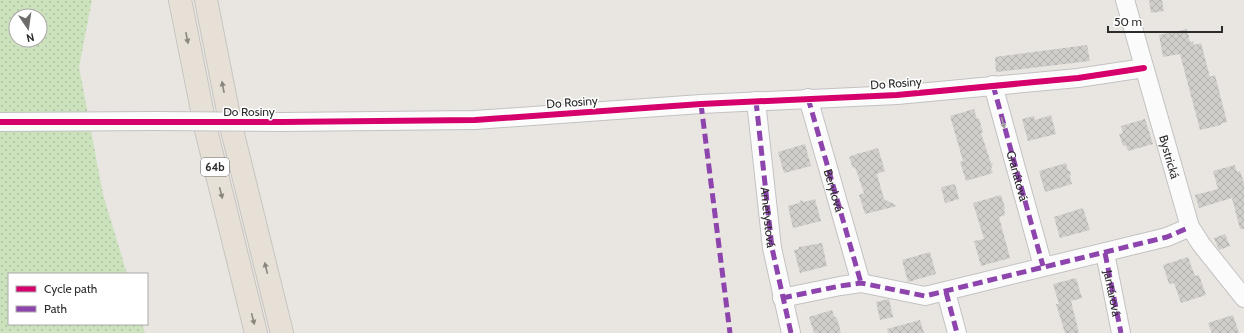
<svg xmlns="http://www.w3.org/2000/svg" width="1244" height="333" font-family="Cabin,sans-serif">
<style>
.grass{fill:url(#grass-dots);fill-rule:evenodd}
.building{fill:url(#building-cross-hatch)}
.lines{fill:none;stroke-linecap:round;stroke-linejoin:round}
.minor-casing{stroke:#c3c2c2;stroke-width:20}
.trunk-casing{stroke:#c5c4c2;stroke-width:24}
.minor{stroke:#fcfbfb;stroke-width:18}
.trunk{stroke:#e7e0d6;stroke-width:22}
.minor-bridge-casing{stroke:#c3c2c2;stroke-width:20;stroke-linecap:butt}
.minor-bridge{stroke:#fcfbfb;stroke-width:18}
.quiet{stroke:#8e44ad;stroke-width:5;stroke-dasharray:10 5;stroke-linecap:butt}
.cycleway-casing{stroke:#fff;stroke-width:8}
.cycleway{stroke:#d6006c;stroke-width:6}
.oneway{fill:#898680}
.oneway2{fill:#9e9d9d}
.labels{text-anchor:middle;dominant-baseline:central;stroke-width:3;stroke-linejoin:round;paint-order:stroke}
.shield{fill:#fff;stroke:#6b6b6b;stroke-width:1}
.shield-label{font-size:11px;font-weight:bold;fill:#2b2b2b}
.street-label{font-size:12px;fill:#2b2b2b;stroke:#fff}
</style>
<defs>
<pattern id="grass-dots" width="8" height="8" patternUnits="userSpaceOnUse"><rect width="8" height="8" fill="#cbe2bd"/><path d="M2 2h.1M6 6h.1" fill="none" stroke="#aec2a3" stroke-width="1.8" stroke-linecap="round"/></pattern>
<pattern id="building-cross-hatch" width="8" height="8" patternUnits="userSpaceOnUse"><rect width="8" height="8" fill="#d0cecb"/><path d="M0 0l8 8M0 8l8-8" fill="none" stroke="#b3b1ae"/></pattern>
</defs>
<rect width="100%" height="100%" fill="#e9e6e2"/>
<path class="grass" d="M0 0H92L79 67 103 194 127 274H9V324H142L145 333H0ZM16 16H40V40H16Z"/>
<g class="building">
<path d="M1149 0H1162L1164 11 1151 13Z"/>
<path d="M1187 29 1190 42 1193 41 1194 45 1201 43 1210 77 1215 75 1227 122 1220 124 1221 125 1200 130 1180 54 1163 57 1159 35Z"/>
<path d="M1087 45 1090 61 996 72 995 57Z"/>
<path d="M974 109 977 119 979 118 983 133H981L991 163 993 164 991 169 993 173 966 181 960 162 963 161 950 116Z"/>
<path d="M1051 115 1056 134 1028 141 1022 119 1034 116 1035 120Z"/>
<path d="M1145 119 1153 144 1128 151 1126 145 1123 146 1119 134 1123 133 1121 126Z"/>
<path d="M805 144 811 166 784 173 778 152Z"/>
<path d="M878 148 885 171 877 174 884 199 897 206 865 214 859 195 864 193 855 167 853 168 849 157 859 153H861Z"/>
<path d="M1066 163 1068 170 1071 172 1070 177 1072 184 1045 192 1039 171Z"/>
<path d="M1235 165 1237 172 1240 171 1244 183V229H1240L1232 198 1199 208 1195 195 1218 189 1213 171Z"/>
<path d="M955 184 959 199 945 203 941 187Z"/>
<path d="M1001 195 1005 208 1004 210 1005 215 999 217 1010 258 981 266 974 241 984 239 973 203Z"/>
<path d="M815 199 821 221 793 228 788 206 799 203 801 200 804 202Z"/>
<path d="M1083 208 1090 230 1060 238 1054 217Z"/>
<path d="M1225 234 1230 246 1219 250 1214 238Z"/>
<path d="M822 243 827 266 800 273 794 250 799 249V247Z"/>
<path d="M930 252 936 274 908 282 902 260Z"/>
<path d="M1188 257 1195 276 1199 275 1206 295 1181 303 1174 283 1169 284 1163 265Z"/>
<path d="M1076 278 1082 298 1071 301 1079 333H1065L1056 304H1059L1053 284Z"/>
<path d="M889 299 893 317 880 320 876 302Z"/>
<path d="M832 310 834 316 837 318 841 333H814L809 317Z"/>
<path d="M1233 315 1239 333H1212L1208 323Z"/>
<path d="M920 320 924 333H888L887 329Z"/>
</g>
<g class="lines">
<g class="minor-casing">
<g id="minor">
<path id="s1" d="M1125 0 1190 227 1201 244 1244 298"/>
<path id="s2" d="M993 85 1043 266"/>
<path id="s3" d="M808 98 861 283"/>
<path id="s4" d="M756 101 772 248 791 333"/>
<path d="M0 122 156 121"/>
<path d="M282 122 475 120 701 104 897 95 1078 78 1144 68"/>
<path id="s5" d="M1105 253 1121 333"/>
<path d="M946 292 957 333"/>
<path d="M782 298 840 286 861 283 925 296 1167 237 1190 227"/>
</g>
</g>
<g class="trunk-casing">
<g id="trunk">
<path d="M180 0 206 130 256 333"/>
<path d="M206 0 231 126 282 333"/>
</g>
</g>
<use href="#minor" class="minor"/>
<use href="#trunk" class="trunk"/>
<g class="minor-bridge-casing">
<path id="minor-bridge" d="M156 121 282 122"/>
</g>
<use href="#minor-bridge" class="minor-bridge"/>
<g class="quiet">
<path d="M993 85 1043 266"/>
<path d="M808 98 861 283"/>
<path d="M756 101 772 248 791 333"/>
<path d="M701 104 730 333"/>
<path d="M1105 253 1121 333"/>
<path d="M946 292 957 333"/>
<path d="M782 298 840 286 861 283 925 296 1167 237 1190 227"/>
</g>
<g class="cycleway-casing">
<path id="cycleway" d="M0 122H282L475 120 701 104 897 95 1078 78 1144 68"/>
</g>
<use href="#cycleway" class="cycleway"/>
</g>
<defs><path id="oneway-solid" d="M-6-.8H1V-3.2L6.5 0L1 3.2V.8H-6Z"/></defs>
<g class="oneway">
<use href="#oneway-solid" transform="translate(187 38) rotate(79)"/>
<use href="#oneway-solid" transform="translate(223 87) rotate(-101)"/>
<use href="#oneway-solid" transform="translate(221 193) rotate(76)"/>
<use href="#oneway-solid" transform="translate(266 268) rotate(-104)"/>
<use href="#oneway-solid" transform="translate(253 319) rotate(76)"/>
</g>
<use class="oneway2" href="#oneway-solid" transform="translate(1003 123) rotate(74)"/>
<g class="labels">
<rect class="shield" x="201" y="158" width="28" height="18" rx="3"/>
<g class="shield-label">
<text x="215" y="167">64b</text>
</g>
<g class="street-label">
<text transform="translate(896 83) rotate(-4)">Do Rosiny</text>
<text transform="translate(572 102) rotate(-4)">Do Rosiny</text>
<text x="249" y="111">Do Rosiny</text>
<text stroke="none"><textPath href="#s1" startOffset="163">Bystrická</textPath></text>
<text stroke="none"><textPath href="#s2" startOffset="94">Granátová</textPath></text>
<text stroke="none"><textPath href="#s3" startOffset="96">Berylová</textPath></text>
<text stroke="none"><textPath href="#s4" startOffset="117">Ametystová</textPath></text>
<text stroke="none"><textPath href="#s5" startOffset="41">Jantárová</textPath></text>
</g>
</g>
<rect x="8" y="273" width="140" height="52" fill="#ffffff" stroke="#aaaaaa"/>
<rect x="16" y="286" width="20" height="6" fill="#d6006c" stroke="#aaaaaa"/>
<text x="44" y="293" font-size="12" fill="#2b2b2b">Cycle path</text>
<rect x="16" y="306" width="20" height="6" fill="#8e44ad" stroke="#aaaaaa"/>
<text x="44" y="313" font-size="12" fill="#2b2b2b">Path</text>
<g transform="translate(28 28) rotate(167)"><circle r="19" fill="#ffffff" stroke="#aaaaaa"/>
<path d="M0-3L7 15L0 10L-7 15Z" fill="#6e6c6b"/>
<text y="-6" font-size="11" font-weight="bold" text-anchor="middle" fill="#2b2b2b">N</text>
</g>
<path d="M1108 26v6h114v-6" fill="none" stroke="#2b2b2b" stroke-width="2"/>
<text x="1114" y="26" font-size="12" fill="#2b2b2b" stroke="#ffffff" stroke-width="3" paint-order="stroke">50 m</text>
</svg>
